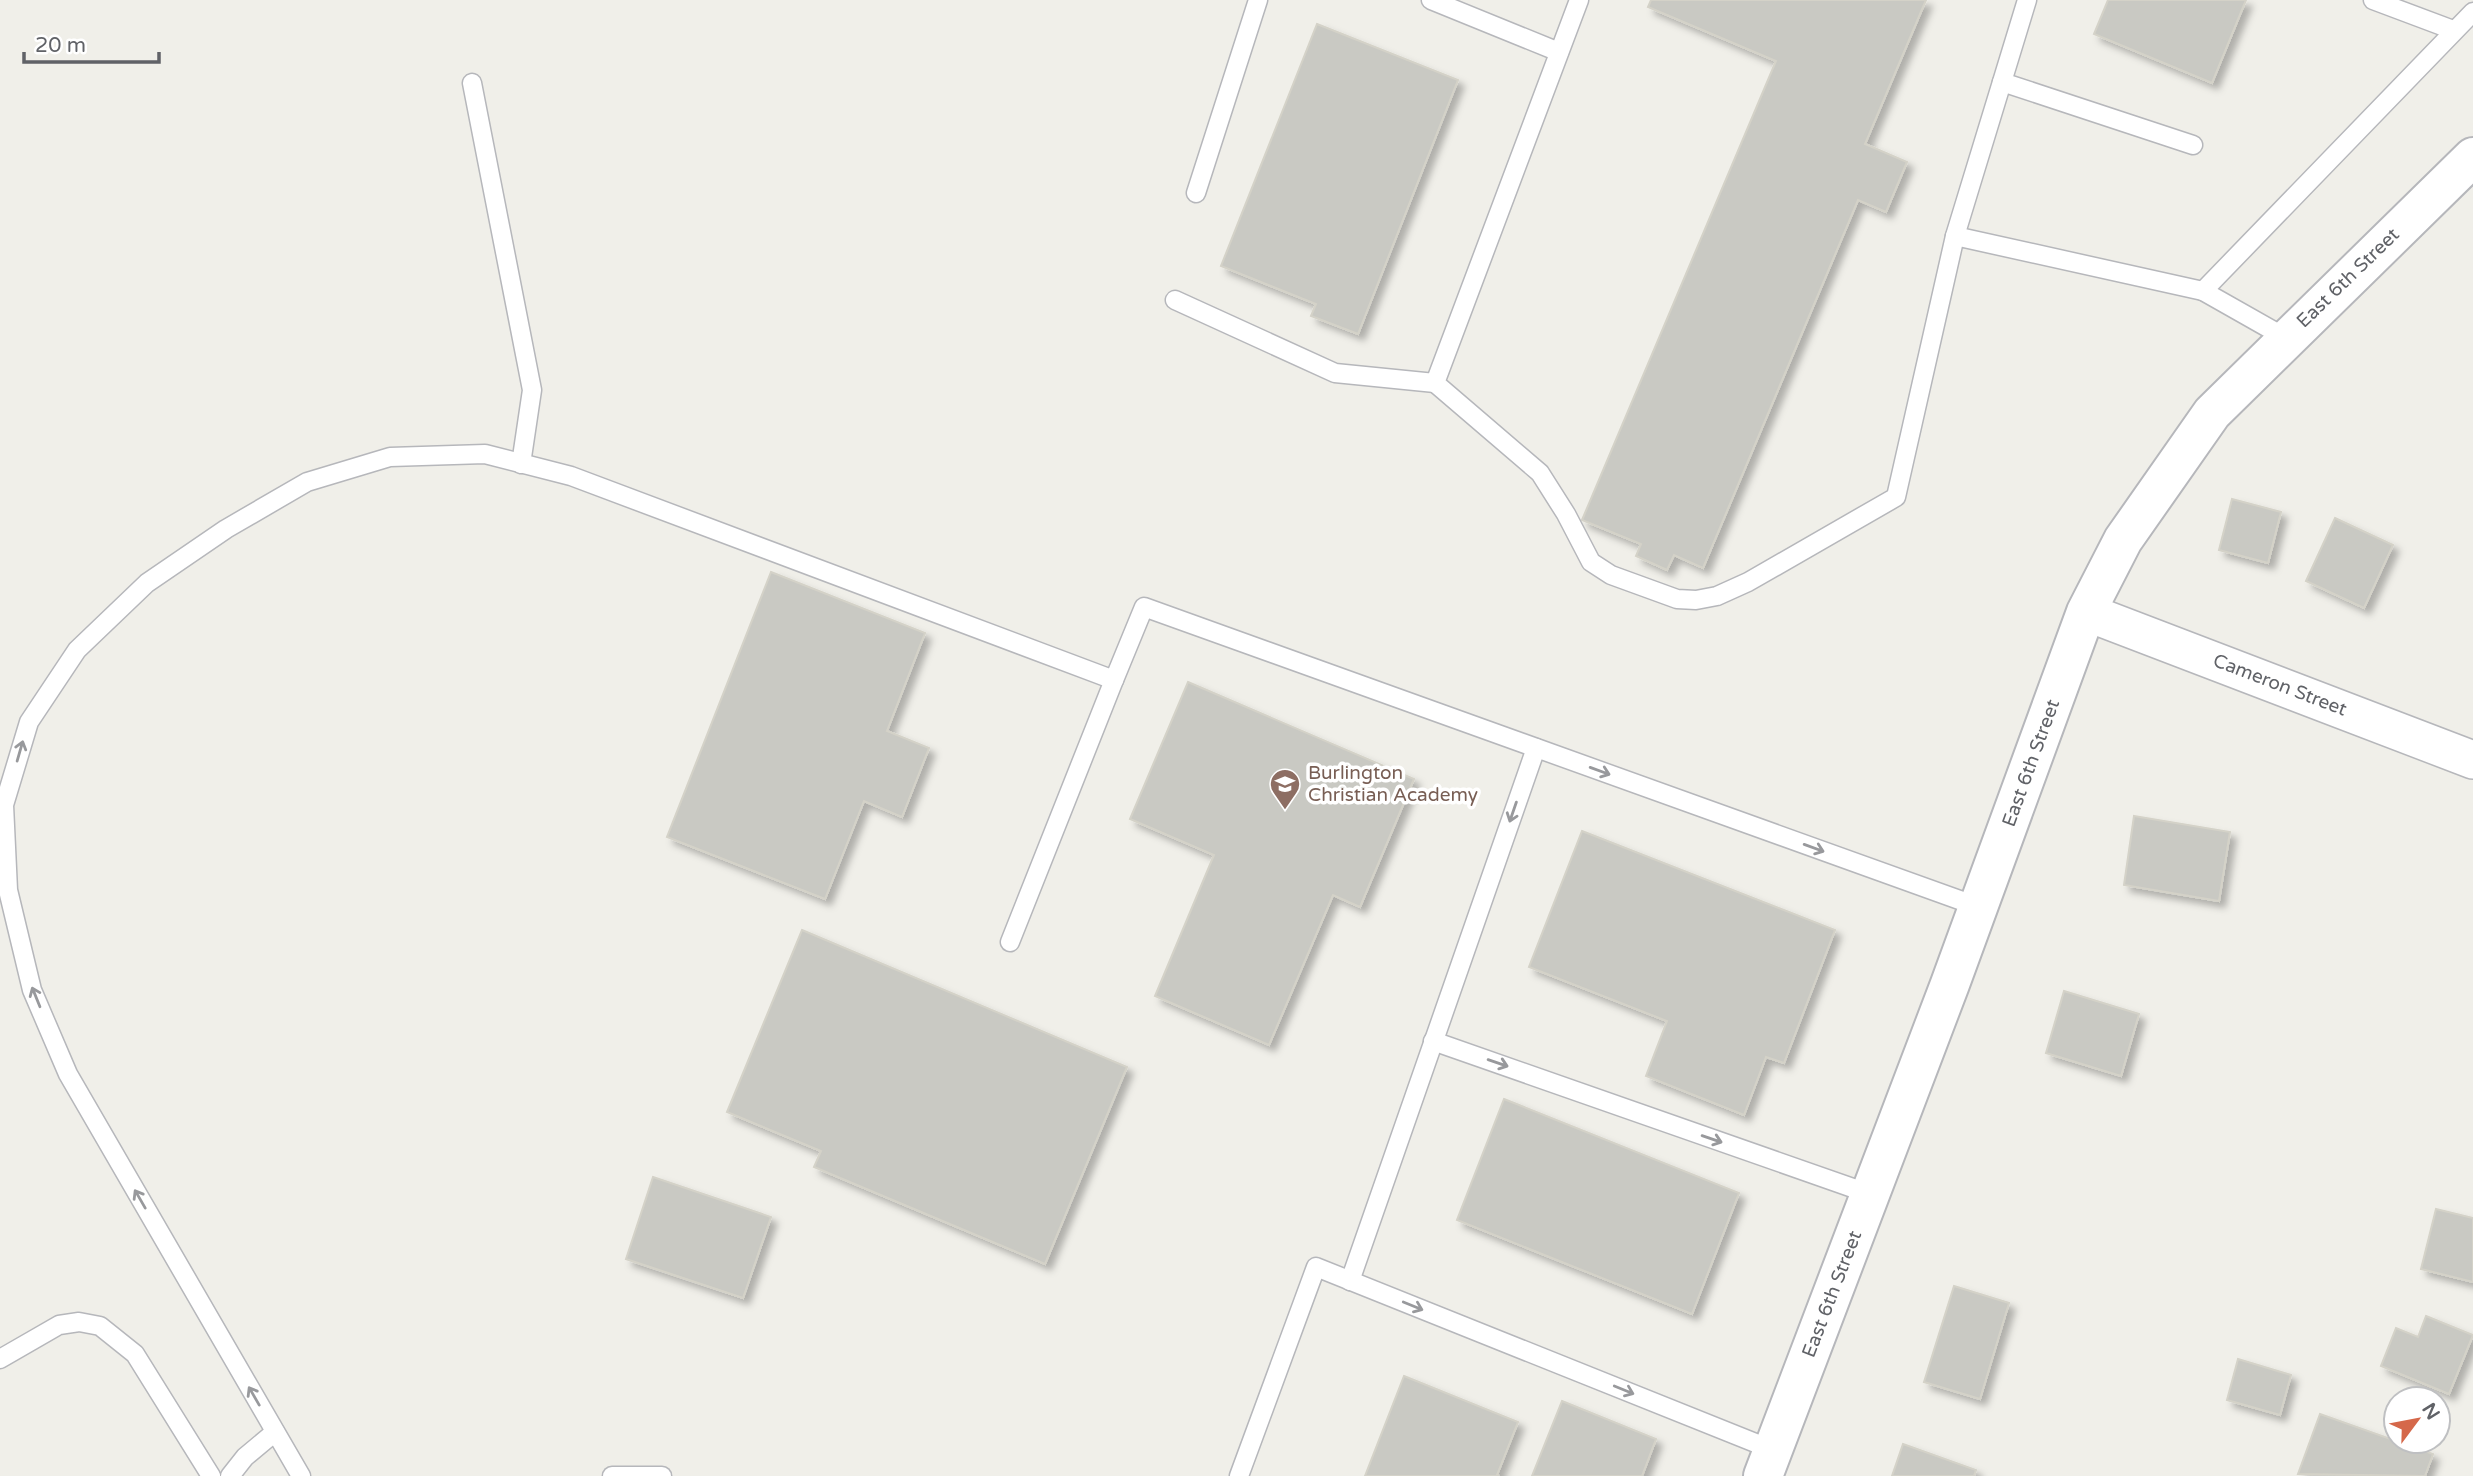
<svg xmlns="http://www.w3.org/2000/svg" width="2473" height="1476" font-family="'Varela Round',sans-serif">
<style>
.building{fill:#c9c9c3;stroke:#d4d2c8;stroke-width:2;filter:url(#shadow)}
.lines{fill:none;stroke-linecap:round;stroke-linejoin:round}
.service-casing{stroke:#b6b7bb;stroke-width:21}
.minor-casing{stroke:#b6b7bb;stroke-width:40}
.tertiary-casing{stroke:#b6b7bb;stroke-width:42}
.service{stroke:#fff;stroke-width:18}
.minor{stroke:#fff;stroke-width:37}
.tertiary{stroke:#fff;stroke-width:38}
.oneway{stroke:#98999c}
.labels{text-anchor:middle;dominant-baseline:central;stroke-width:7;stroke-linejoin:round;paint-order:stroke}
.street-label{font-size:19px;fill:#606267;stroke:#fff}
.education-label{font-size:19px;fill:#785e54;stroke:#fff;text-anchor:start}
</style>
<defs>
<filter id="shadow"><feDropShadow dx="6" dy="6" stdDeviation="3.5" flood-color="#0004"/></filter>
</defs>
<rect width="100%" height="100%" fill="#f0efe9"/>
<g class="building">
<path d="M1651 0H1926L1865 144 1907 162 1886 212 1858 200 1703 568 1674 555 1667 570 1636 556 1641 544 1582 520 1776 61 1648 7Z"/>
<path d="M2108 0H2246L2212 83 2094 34Z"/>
<path d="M1317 24 1458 80 1358 334 1311 316 1316 304 1221 266Z"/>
<path d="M2232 499 2281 512 2268 563 2219 550Z"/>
<path d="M2335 518 2393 545 2364 608 2306 581Z"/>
<path d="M771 572 925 633 887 731 929 748 902 817 864 801 825 899 667 837Z"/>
<path d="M1188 682 1414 779 1360 907 1333 895 1269 1045 1155 996 1214 855 1130 819Z"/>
<path d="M2134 816 2230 832 2219 901 2124 885Z"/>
<path d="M1582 831 1835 930 1784 1063 1766 1057 1744 1115 1646 1076 1667 1021 1529 967Z"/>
<path d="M802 930 1127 1067 1045 1264 814 1167 821 1151 727 1112Z"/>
<path d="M2064 991 2139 1014 2121 1076 2046 1053Z"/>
<path d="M1504 1099 1739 1193 1692 1314 1457 1220Z"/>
<path d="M653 1177 771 1217 743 1298 626 1259Z"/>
<path d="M2436 1209 2473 1218V1282L2421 1269Z"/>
<path d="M1954 1286 2009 1303 1980 1399 1924 1382Z"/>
<path d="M2426 1316 2473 1335 2449 1394 2381 1366 2396 1328 2418 1337Z"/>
<path d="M2238 1359 2291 1375 2280 1415 2227 1400Z"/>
<path d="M1404 1376 1518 1422 1497 1475 1499 1476H1365Z"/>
<path d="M1562 1401 1656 1439 1642 1476H1532Z"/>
<path d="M2320 1414 2433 1454 2425 1476 2298 1474Z"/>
<path d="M1903 1444 1976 1470 1974 1476H1892Z"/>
</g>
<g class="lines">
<g class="service-casing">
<g id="service">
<path d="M1431 0 1559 52"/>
<path d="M1579 0 1435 383 1540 473 1566 514 1591 562 1611 575 1677 599 1696 600 1717 596 1748 582 1896 497 1955 236 2203 291 2473 12"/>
<path d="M2373 0 2453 30"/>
<path d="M2002 82 2193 145"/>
<path d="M472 83 532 390 521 464"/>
<path d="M1196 193 1258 0"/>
<path d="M1955 236 2027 0"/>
<path d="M2203 291 2286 338"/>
<path d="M1175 300 1335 373 1435 383"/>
<path d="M1010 942 1114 680"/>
<path d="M1433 1041 1870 1194"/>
<path d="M1350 1281 1536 748"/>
<path d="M0 1359 59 1325 79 1322 100 1326 135 1354 211 1476"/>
<path d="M230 1476 245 1457 275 1432"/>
<path d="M301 1476 68 1074 32 990 8 890 4 805 29 722 77 650 147 583 226 529 307 482 390 457 485 454 571 476 1114 680 1144 607 1979 907"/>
<path d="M612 1476H662"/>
<path d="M1239 1476 1316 1267 1773 1450"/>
</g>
</g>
<g class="minor-casing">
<path id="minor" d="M2086 612 2473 760"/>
</g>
<g class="tertiary-casing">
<path id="tertiary" d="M1763 1476 1950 984 2086 612 2123 540 2212 413 2473 157"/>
</g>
<use href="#service" class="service"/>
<use href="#minor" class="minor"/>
<use href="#tertiary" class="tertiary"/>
</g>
<defs><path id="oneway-shaft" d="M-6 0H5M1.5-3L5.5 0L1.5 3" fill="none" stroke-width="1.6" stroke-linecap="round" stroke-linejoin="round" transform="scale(1.75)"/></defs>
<g class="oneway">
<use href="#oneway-shaft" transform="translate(20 751) rotate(-74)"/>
<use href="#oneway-shaft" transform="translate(1600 771) rotate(20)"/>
<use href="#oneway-shaft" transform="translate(1513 812) rotate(109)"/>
<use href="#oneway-shaft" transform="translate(1814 848) rotate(20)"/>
<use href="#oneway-shaft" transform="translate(36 997) rotate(-112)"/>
<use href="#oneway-shaft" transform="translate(1498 1063) rotate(19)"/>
<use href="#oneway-shaft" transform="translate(1712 1139) rotate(19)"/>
<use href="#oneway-shaft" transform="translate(140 1199) rotate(-120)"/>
<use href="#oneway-shaft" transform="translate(1413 1306) rotate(22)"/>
<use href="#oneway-shaft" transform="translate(1624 1390) rotate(22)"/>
<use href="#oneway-shaft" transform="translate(254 1396) rotate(-120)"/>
</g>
<defs>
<g id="school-pin" transform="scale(1.575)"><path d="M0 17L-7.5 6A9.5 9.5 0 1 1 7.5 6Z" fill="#8d6e63" stroke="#fff"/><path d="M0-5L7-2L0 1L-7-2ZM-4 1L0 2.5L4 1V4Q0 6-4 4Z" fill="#fff"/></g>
</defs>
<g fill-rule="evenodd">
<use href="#school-pin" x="1285" y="784"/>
</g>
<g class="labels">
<g class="street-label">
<text transform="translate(2348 278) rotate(-44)">East 6th Street</text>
<text transform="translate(2280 685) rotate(21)">Cameron Street</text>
<text transform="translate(2031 763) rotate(-70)">East 6th Street</text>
<text transform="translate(1832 1294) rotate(-69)">East 6th Street</text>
</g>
<g class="education-label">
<text x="1308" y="773">Burlington<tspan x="1308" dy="22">Christian Academy</tspan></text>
</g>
</g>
<g transform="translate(2417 1420) rotate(58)"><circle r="33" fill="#ffffff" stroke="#bfc0c2" stroke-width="2"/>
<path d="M0-5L12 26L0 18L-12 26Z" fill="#d5684a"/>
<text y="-10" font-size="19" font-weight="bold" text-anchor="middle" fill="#606267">N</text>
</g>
<path d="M24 52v10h135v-10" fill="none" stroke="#606267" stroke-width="3.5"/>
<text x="35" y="52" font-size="21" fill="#606267" stroke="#ffffff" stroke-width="5" paint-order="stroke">20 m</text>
</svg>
